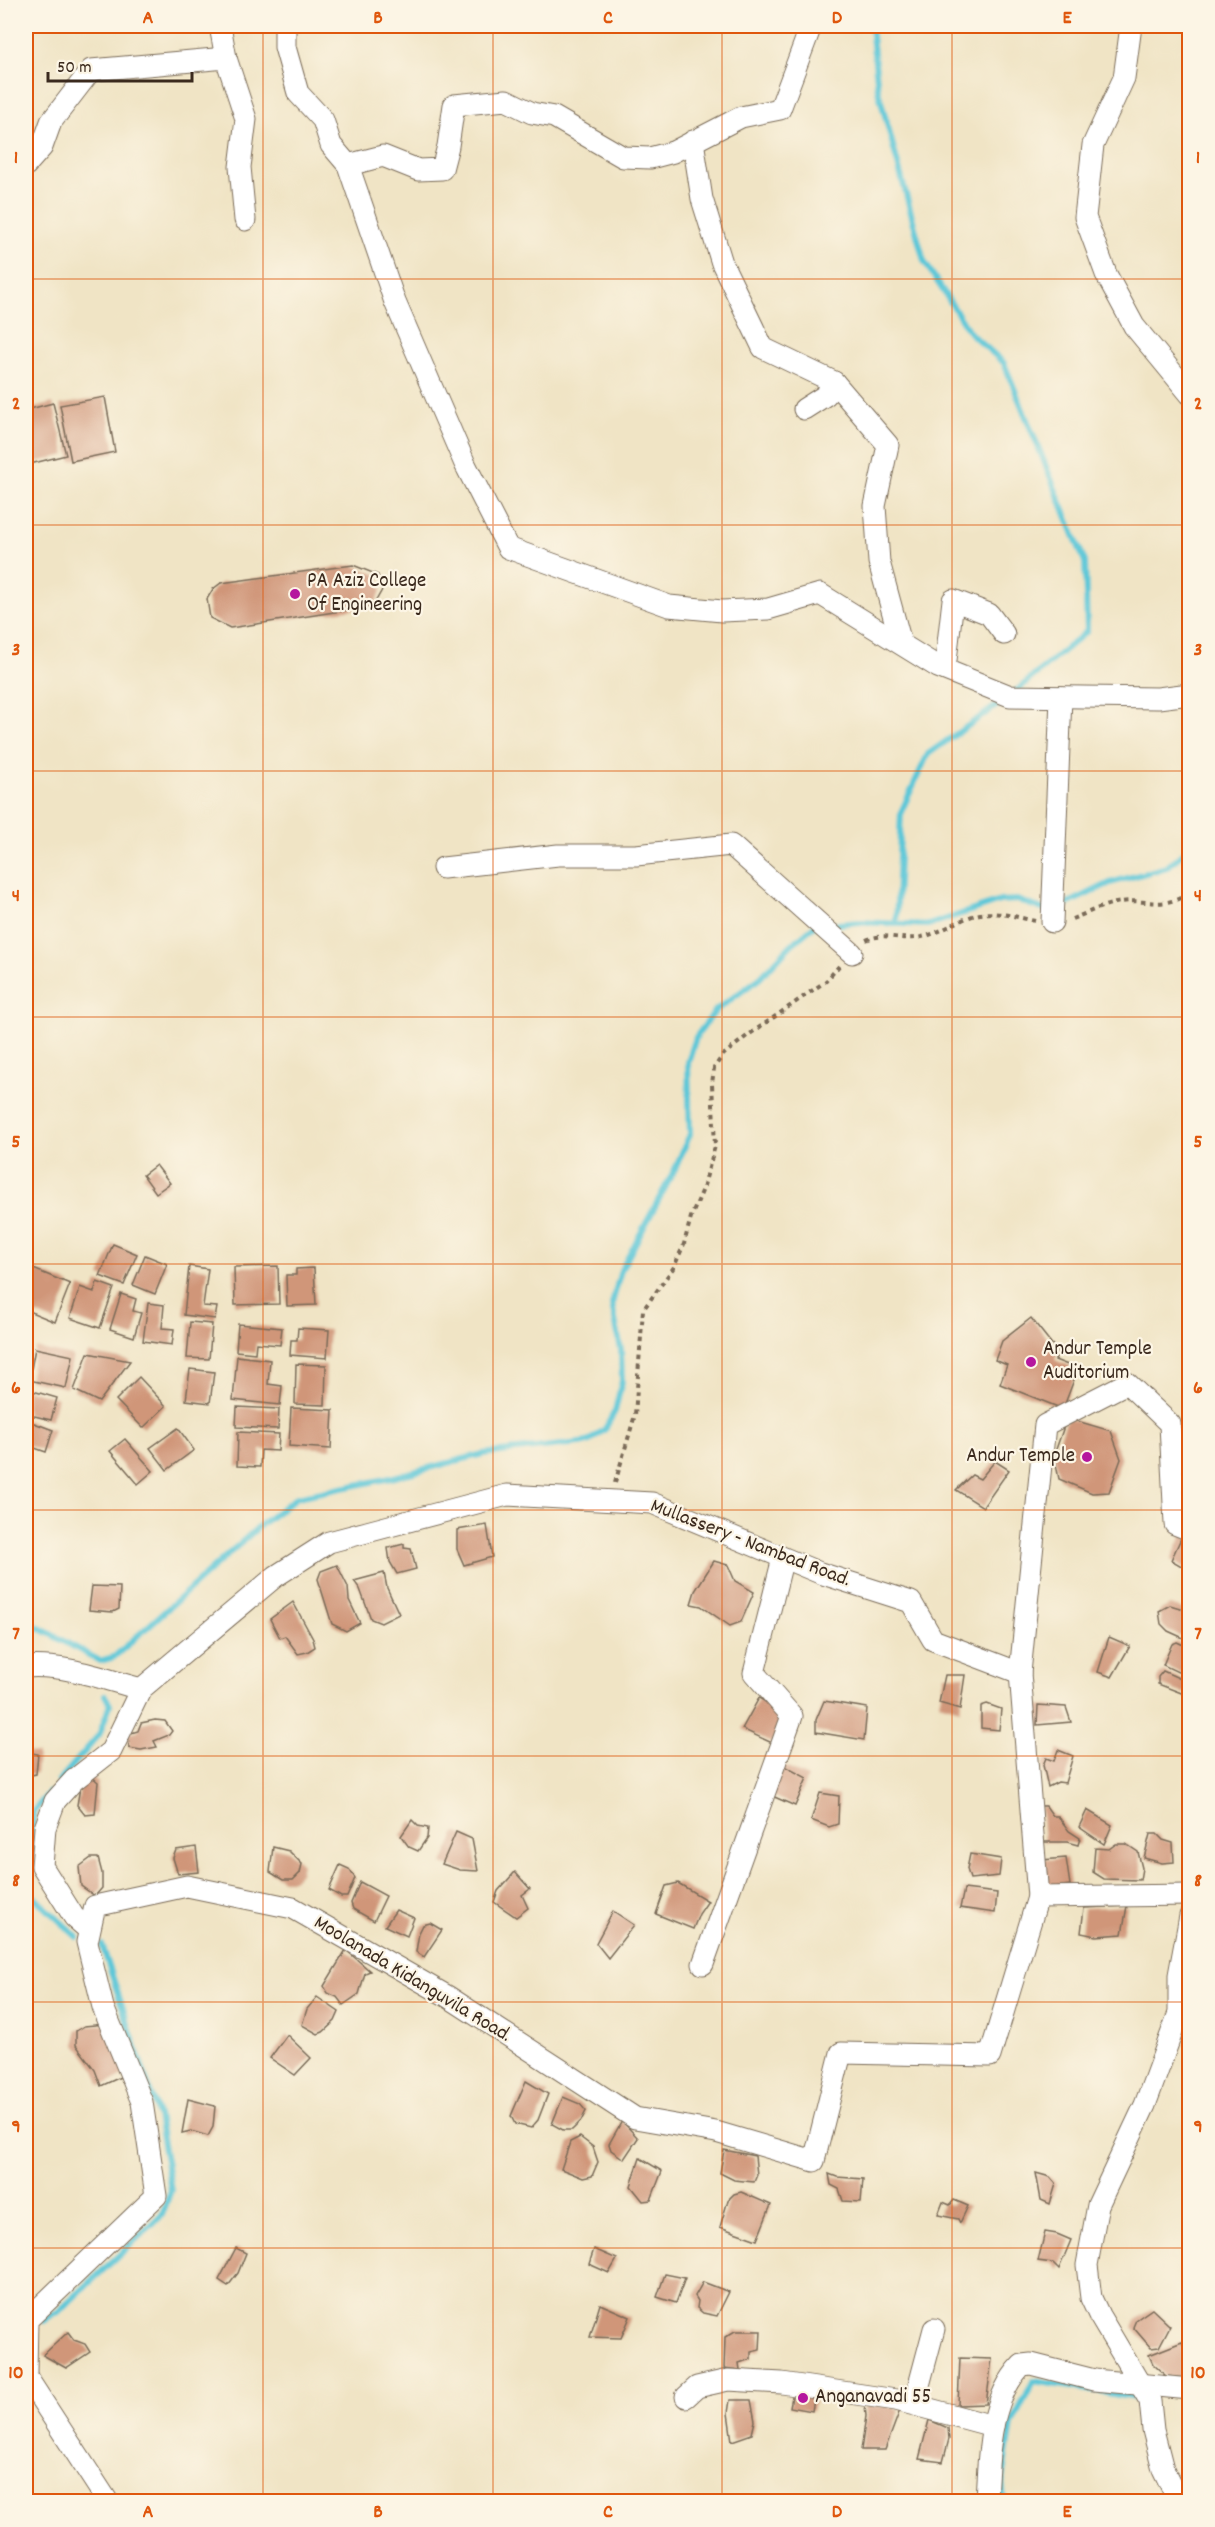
<svg xmlns="http://www.w3.org/2000/svg" width="1215" height="2527" font-family="Dekko,sans-serif">
<style>
.lines{fill:none;stroke-linecap:round;stroke-linejoin:round}
.stream{stroke:#5dc7d8;stroke-width:6}
.building{fill:#d09679}
.minor-casing{stroke:#7a6b58;stroke-width:23}
.path{stroke:#7a6b58;stroke-width:4;stroke-dasharray:4.5 4.5;stroke-linecap:butt}
.minor{stroke:#fff;stroke-width:21}
.grid{fill:none;stroke:#df570d;stroke-width:1.5;stroke-opacity:0.55}
.poi-dot{fill:#b5179e;stroke:#fcf5e5;stroke-width:2}
.labels{text-anchor:middle;dominant-baseline:central;stroke-width:4.5;stroke-linejoin:round;paint-order:stroke}
.poi-label{font-size:21px;fill:#3b2a1e;stroke:#fcf5e5;text-anchor:start}
.street-label{font-size:21px;fill:#3b2a1e;stroke:#fcf5e5}
.neatline{fill:none;stroke:#df570d;stroke-width:2}
.grid-label{font-size:20px;text-anchor:middle;font-weight:bold;fill:#df570d}
</style>
<rect width="100%" height="100%" fill="#fcf5e5"/>
<filter id="ink" filterUnits="userSpaceOnUse"><feTurbulence type="fractalNoise" baseFrequency=".0167" numOctaves="2"/><feDisplacementMap in="SourceGraphic" scale="12" xChannelSelector="R" yChannelSelector="G"/><feConvolveMatrix kernelMatrix="1 2 1 2 8 2 1 2 1" color-interpolation-filters="sRGB"/></filter>
<filter id="wash" filterUnits="userSpaceOnUse"><feTurbulence type="fractalNoise" baseFrequency=".008" numOctaves="4" result="noise"/><feDisplacementMap in="SourceGraphic" scale="24" xChannelSelector="R" yChannelSelector="G"/><feGaussianBlur stdDeviation="1.35" result="paint"/><feColorMatrix in="noise" values="0 0 0 0 0 0 0 0 0 0 0 0 0 0 0 0 0 1.4 0 .05"/><feComposite in="paint" operator="in"/></filter>
<g filter="url(#wash)">
<rect width="100%" height="100%" fill="#f0e4c5"/>
<g class="lines">
<g class="stream">
<path d="M871 26 878 90 924 261 970 333 1004 363 1085 562 1087 631 1016 691"/>
<path d="M896 924 901 812 928 754 1006 699"/>
<path d="M827 925 859 922 928 925 1000 901 1017 900 1045 910 1063 906 1110 883 1167 867 1190 847"/>
<path d="M26 1624H32L100 1661 114 1657 264 1522 297 1497 386 1479 483 1454 588 1442 605 1429 615 1411 622 1381 621 1350 612 1304 621 1270 675 1169 690 1134 688 1062 696 1037 716 1010 760 978 791 945 814 926"/>
<path d="M59 1781 99 1735 110 1705 105 1695"/>
<path d="M49 1793 33 1812 31 1894 77 1937"/>
<path d="M44 2321 57 2313 162 2215 171 2190 158 2115 102 1945"/>
<path d="M1185 2406 1190 2405"/>
<path d="M1004 2502 1002 2484 1012 2423 1034 2381 1144 2399"/>
</g>
</g>
<g id="blocks">
<g class="building">
<path d="M105 397 115 452 71 461 60 405Z"/>
<path d="M53 403 66 455 26 465V410Z"/>
<path d="M353 565 378 575 382 590 373 606 230 628 210 618 207 599 213 589 221 583Z"/>
<path d="M156 1165 170 1183 156 1193 143 1175Z"/>
<path d="M113 1244 137 1254 124 1285 100 1276Z"/>
<path d="M145 1255 167 1264 155 1294 133 1285Z"/>
<path d="M189 1266 208 1269 203 1306 217 1307 215 1319 184 1315Z"/>
<path d="M278 1266 279 1304 235 1305 234 1267Z"/>
<path d="M31 1268 70 1284 55 1322 26 1310V1283Z"/>
<path d="M314 1268 316 1305 287 1306 286 1275H296V1269Z"/>
<path d="M97 1282 114 1288 100 1328 70 1318 80 1287 94 1292Z"/>
<path d="M121 1294 136 1299 133 1311 141 1313 134 1337 110 1329Z"/>
<path d="M148 1303 164 1305 162 1328 174 1329 172 1345 143 1341Z"/>
<path d="M1031 1318 1058 1352 1055 1360 1078 1369 1063 1409 1000 1384 1007 1365 995 1360 1002 1341Z"/>
<path d="M190 1322 212 1324 209 1359 187 1358Z"/>
<path d="M238 1324 282 1328 280 1345 256 1343 255 1353 236 1351Z"/>
<path d="M298 1328 329 1330 327 1358 290 1355 291 1340H297Z"/>
<path d="M35 1348 73 1356 66 1388 29 1380Z"/>
<path d="M88 1353 130 1361 99 1402 74 1390Z"/>
<path d="M237 1356 270 1360 268 1384 282 1386 280 1405 233 1400Z"/>
<path d="M296 1364 326 1365 325 1405 295 1404Z"/>
<path d="M190 1369 214 1372 210 1403 186 1400Z"/>
<path d="M139 1377 166 1406 143 1428 116 1400Z"/>
<path d="M26 1389 57 1398 51 1420 26 1414Z"/>
<path d="M237 1407 279 1409 278 1429 236 1427Z"/>
<path d="M291 1408 333 1410 331 1449 289 1446Z"/>
<path d="M1067 1418 1111 1431 1121 1459 1109 1492 1092 1493 1059 1479 1054 1455Z"/>
<path d="M26 1420 53 1430 46 1452 26 1445Z"/>
<path d="M178 1428 194 1450 167 1470 150 1448Z"/>
<path d="M238 1432 279 1434 278 1451 261 1450 260 1467 237 1466Z"/>
<path d="M125 1439 153 1471 138 1484 110 1451Z"/>
<path d="M995 1461 1009 1470 983 1507 956 1490 972 1475 980 1479Z"/>
<path d="M487 1525 492 1557 464 1565 457 1549V1530Z"/>
<path d="M1183 1534 1190 1537V1571L1171 1560Z"/>
<path d="M404 1544V1548L411 1549 416 1569 397 1574 390 1562 388 1548Z"/>
<path d="M714 1561 728 1565 735 1581 754 1592 741 1622 730 1626 701 1606 691 1604 695 1591Z"/>
<path d="M337 1565 348 1587 349 1600 360 1623 346 1631 332 1624 318 1579 321 1571Z"/>
<path d="M384 1573 387 1588 399 1614 381 1623 371 1619 360 1589 354 1581Z"/>
<path d="M92 1586 120 1587 119 1609 113 1612 89 1610Z"/>
<path d="M293 1602 313 1639 315 1647 307 1652 298 1654 285 1636 280 1638 270 1619Z"/>
<path d="M1170 1605 1190 1611V1641L1168 1631 1161 1624 1159 1611Z"/>
<path d="M1109 1637 1130 1646 1112 1677 1098 1672Z"/>
<path d="M1177 1642 1190 1648 1182 1674 1163 1665 1172 1644Z"/>
<path d="M1163 1671 1190 1683 1184 1694 1158 1684V1677Z"/>
<path d="M945 1675H965L960 1709 939 1703Z"/>
<path d="M759 1698 771 1705 783 1719 772 1743 742 1729Z"/>
<path d="M824 1701 867 1708 864 1740 816 1732V1720Z"/>
<path d="M987 1704 1001 1709 999 1730 981 1728V1706Z"/>
<path d="M1038 1705 1066 1707 1071 1722 1037 1725Z"/>
<path d="M155 1720 165 1721 172 1731 169 1735 154 1741 157 1747 141 1750 129 1748 128 1734 138 1731 141 1723Z"/>
<path d="M1058 1750 1073 1756 1065 1783 1058 1782 1048 1787 1043 1765 1046 1758 1054 1761Z"/>
<path d="M26 1752 38 1754 36 1774 26 1776Z"/>
<path d="M782 1765 807 1778 795 1806 770 1795Z"/>
<path d="M82 1776H91L98 1782 95 1814 85 1815 77 1805Z"/>
<path d="M820 1793 839 1796 838 1824 829 1827 811 1820Z"/>
<path d="M1041 1806H1046L1053 1816H1058L1069 1831 1080 1838 1078 1845 1067 1842H1044Z"/>
<path d="M1087 1810 1112 1825 1104 1844 1079 1827Z"/>
<path d="M412 1820 418 1826 428 1828 427 1838 418 1851 409 1847 401 1836Z"/>
<path d="M456 1832 472 1839 478 1871 460 1870 442 1864Z"/>
<path d="M1150 1834H1157L1163 1840 1173 1843 1174 1862 1162 1863 1144 1858Z"/>
<path d="M1116 1844H1126L1138 1852 1142 1868 1140 1880 1104 1879 1093 1872 1095 1848 1109 1849Z"/>
<path d="M196 1847 199 1872 178 1874 173 1858 176 1850Z"/>
<path d="M273 1847 289 1851 302 1864 300 1873 293 1880H283L270 1872Z"/>
<path d="M970 1854 1001 1859 999 1876 970 1879 967 1869Z"/>
<path d="M91 1858H98L102 1873V1888L95 1896 81 1886 79 1867Z"/>
<path d="M1066 1858 1070 1885 1046 1888 1042 1860Z"/>
<path d="M340 1865 349 1869 355 1878 347 1897H341L329 1890Z"/>
<path d="M515 1872 530 1889 522 1895 528 1908 516 1917 494 1902 498 1891Z"/>
<path d="M360 1882 386 1896 374 1921 353 1909 351 1903Z"/>
<path d="M678 1883 708 1901 699 1914 693 1929 656 1914 666 1886Z"/>
<path d="M964 1889 997 1893 995 1913 960 1908Z"/>
<path d="M1127 1906 1122 1934 1096 1936 1081 1933 1084 1908Z"/>
<path d="M396 1910 414 1918 407 1936 385 1926Z"/>
<path d="M613 1911 634 1925 608 1958 596 1943Z"/>
<path d="M430 1923 442 1930 424 1957 416 1952 419 1933 423 1925Z"/>
<path d="M346 1950 370 1971 365 1973 359 1994 343 2005 337 1997 328 1993 324 1986Z"/>
<path d="M317 1997 339 2012 335 2021 323 2032 318 2034 302 2025 307 2009Z"/>
<path d="M106 2024 127 2074 101 2086 95 2070 76 2045V2031L84 2026Z"/>
<path d="M287 2035 311 2058 295 2075 270 2058Z"/>
<path d="M526 2081 548 2094 538 2120 531 2128 515 2124 511 2116Z"/>
<path d="M563 2097 580 2104 586 2111 581 2121 572 2130H563L552 2124Z"/>
<path d="M188 2099 215 2106 213 2127 208 2136 191 2131 182 2133Z"/>
<path d="M622 2121 638 2138 624 2159 611 2150 609 2144Z"/>
<path d="M580 2137 593 2147 598 2162 592 2176 583 2178 561 2169 570 2142Z"/>
<path d="M724 2150 755 2156 757 2175 754 2182 734 2180 720 2173Z"/>
<path d="M640 2158 662 2171 651 2200 643 2201 631 2186Z"/>
<path d="M1036 2173 1050 2177 1056 2184 1050 2204 1041 2200Z"/>
<path d="M829 2174 837 2177 863 2179 861 2202 843 2201 839 2189 831 2185Z"/>
<path d="M741 2192 771 2205 757 2240 720 2227 728 2200 734 2194Z"/>
<path d="M954 2200 968 2206 960 2223 958 2219 938 2215 943 2202 950 2205Z"/>
<path d="M1045 2232 1057 2234 1071 2240 1059 2269 1053 2263 1038 2261Z"/>
<path d="M236 2248 246 2253 238 2273 228 2286 219 2280Z"/>
<path d="M594 2249 617 2259 609 2273 589 2264Z"/>
<path d="M665 2274 685 2278 676 2303 657 2297Z"/>
<path d="M703 2282 729 2292 717 2316 703 2313 697 2308 698 2301 695 2296Z"/>
<path d="M600 2304 630 2317 621 2338 590 2337Z"/>
<path d="M1152 2309 1170 2326 1159 2347 1151 2348 1133 2327 1136 2320Z"/>
<path d="M735 2331H761L760 2350 751 2352V2359L739 2363 740 2370 724 2368 725 2337Z"/>
<path d="M68 2332 74 2340 85 2344 90 2352 66 2368 43 2355Z"/>
<path d="M1182 2342 1188 2355 1187 2372 1184 2378 1166 2376 1153 2364 1149 2355Z"/>
<path d="M960 2358 992 2359 986 2404 958 2405Z"/>
<path d="M794 2385 816 2389 812 2411 790 2407Z"/>
<path d="M730 2400H751L755 2421 752 2434 732 2441 728 2413Z"/>
<path d="M865 2406H889L900 2410 885 2450H861L866 2416Z"/>
<path d="M929 2420 948 2428 949 2439 943 2462 919 2459Z"/>
</g>
</g>
</g>
<g filter="url(#ink)">
<use href="#blocks" fill-opacity="0" stroke="#7a6b58" stroke-width="1.5"/>
<g class="lines">
<g class="minor-casing">
<g id="minor">
<path d="M220 26 226 58 246 119 240 167 245 220"/>
<path d="M285 26V47L298 93 323 120 331 145 348 165 395 302 465 464 508 548 669 606 722 611 768 609 820 594 938 667 1010 696 1158 698 1190 694"/>
<path d="M1131 26 1124 78 1093 145 1085 217 1106 274 1134 326 1190 394"/>
<path d="M693 141 702 199 722 263 763 348 834 382 888 445 875 506 879 562 901 643"/>
<path d="M26 165 42 147 51 122 91 70 226 58"/>
<path d="M348 165 383 156 418 170 442 169 448 146 454 105 506 100 532 113 554 117 623 157 650 158 673 152 741 117 780 109 811 26"/>
<path d="M804 409 826 395 834 382"/>
<path d="M945 669 953 600 989 614 1004 634"/>
<path d="M443 868 558 855H636L731 845 852 953"/>
<path d="M1052 922 1061 697"/>
<path d="M26 1667C65 1664 103 1679 141 1689L276 1576 329 1542 507 1495 652 1503 820 1573 911 1602 933 1640 1020 1673 1038 1897 1190 1895"/>
<path d="M1020 1673 1045 1425 1127 1383 1170 1424 1175 1524 1190 1530"/>
<path d="M89 1930 74 1917 42 1866 45 1828 55 1801 74 1780 111 1751 141 1689"/>
<path d="M703 1964 792 1716 754 1673 783 1558"/>
<path d="M26 2372 27 2320 156 2196 142 2102 103 2007 87 1942 95 1906 187 1886 293 1908 447 1996 635 2118 716 2132 814 2161 841 2053 990 2056 1038 1897"/>
<path d="M26 2376 108 2502"/>
<path d="M686 2397 697 2387 728 2380 782 2383 896 2400 993 2426"/>
<path d="M914 2404 934 2329"/>
<path d="M986 2502C988 2456 989 2399 1022 2365L1031 2364 1094 2380 1190 2389"/>
<path d="M1179 2502 1163 2469 1153 2430 1150 2401 1099 2315 1091 2298 1087 2265 1098 2205 1145 2105 1179 2013V1975L1190 1916"/>
</g>
</g>
<g class="path">
<path d="M1072 919C1087 913 1105 904 1121 902 1144 898 1165 911 1190 892"/>
<path d="M866 940C886 932 897 940 916 938 940 935 959 918 980 914 999 911 1016 917 1035 921"/>
<path d="M615 1483 635 1415 643 1310 674 1267 684 1244 691 1217 703 1189 715 1146 712 1084 714 1068 723 1055 747 1036 826 981 839 966"/>
</g>
<use href="#minor" class="minor"/>
</g>
</g>
<path class="grid" d="M263 26V2502M493 26V2502M722 26V2502M952 26V2502M26 279H1190M26 525H1190M26 771H1190M26 1017H1190M26 1264H1190M26 1510H1190M26 1756H1190M26 2002H1190M26 2248H1190"/>
<g class="poi-dot">
<circle cx="295" cy="594" r="6"/>
<circle cx="1031" cy="1362" r="6"/>
<circle cx="1087" cy="1457" r="6"/>
<circle cx="803" cy="2398" r="6"/>
</g>
<g class="labels">
<g class="poi-label">
<text x="307" y="582">PA Aziz College<tspan x="307" dy="24">Of Engineering</tspan></text>
<text x="1043" y="1350">Andur Temple<tspan x="1043" dy="24">Auditorium</tspan></text>
<text x="1075" y="1457" text-anchor="end">Andur Temple</text>
<text x="815" y="2398">Anganavadi 55</text>
</g>
<g class="street-label">
<text transform="translate(750 1544) rotate(21)">Mullassery - Nambad Road.</text>
<text transform="translate(412 1980) rotate(31)">Moolanada Kidanguvila Road.</text>
</g>
</g>
<rect width="1215" height="2527" fill="none" stroke="#fcf5e5" stroke-width="66"/>
<path d="M48 72v9h144v-9" fill="none" stroke="#3b2a1e" stroke-width="3"/>
<text x="57" y="72" font-size="18" fill="#3b2a1e" stroke="#fcf5e5" stroke-width="4.5" paint-order="stroke">50 m</text>
<rect x="33" y="33" width="1149" height="2461" class="neatline"/>
<g class="grid-label">
<text x="148" y="23">A</text>
<text x="378" y="23">B</text>
<text x="608" y="23">C</text>
<text x="837" y="23">D</text>
<text x="1067" y="23">E</text>
<text x="16" y="163">1</text>
<text x="1198" y="163">1</text>
<text x="16" y="409">2</text>
<text x="1198" y="409">2</text>
<text x="16" y="655">3</text>
<text x="1198" y="655">3</text>
<text x="16" y="901">4</text>
<text x="1198" y="901">4</text>
<text x="16" y="1147">5</text>
<text x="1198" y="1147">5</text>
<text x="16" y="1393">6</text>
<text x="1198" y="1393">6</text>
<text x="16" y="1639">7</text>
<text x="1198" y="1639">7</text>
<text x="16" y="1886">8</text>
<text x="1198" y="1886">8</text>
<text x="16" y="2132">9</text>
<text x="1198" y="2132">9</text>
<text x="16" y="2378">10</text>
<text x="1198" y="2378">10</text>
<text x="148" y="2517">A</text>
<text x="378" y="2517">B</text>
<text x="608" y="2517">C</text>
<text x="837" y="2517">D</text>
<text x="1067" y="2517">E</text>
</g>
</svg>
